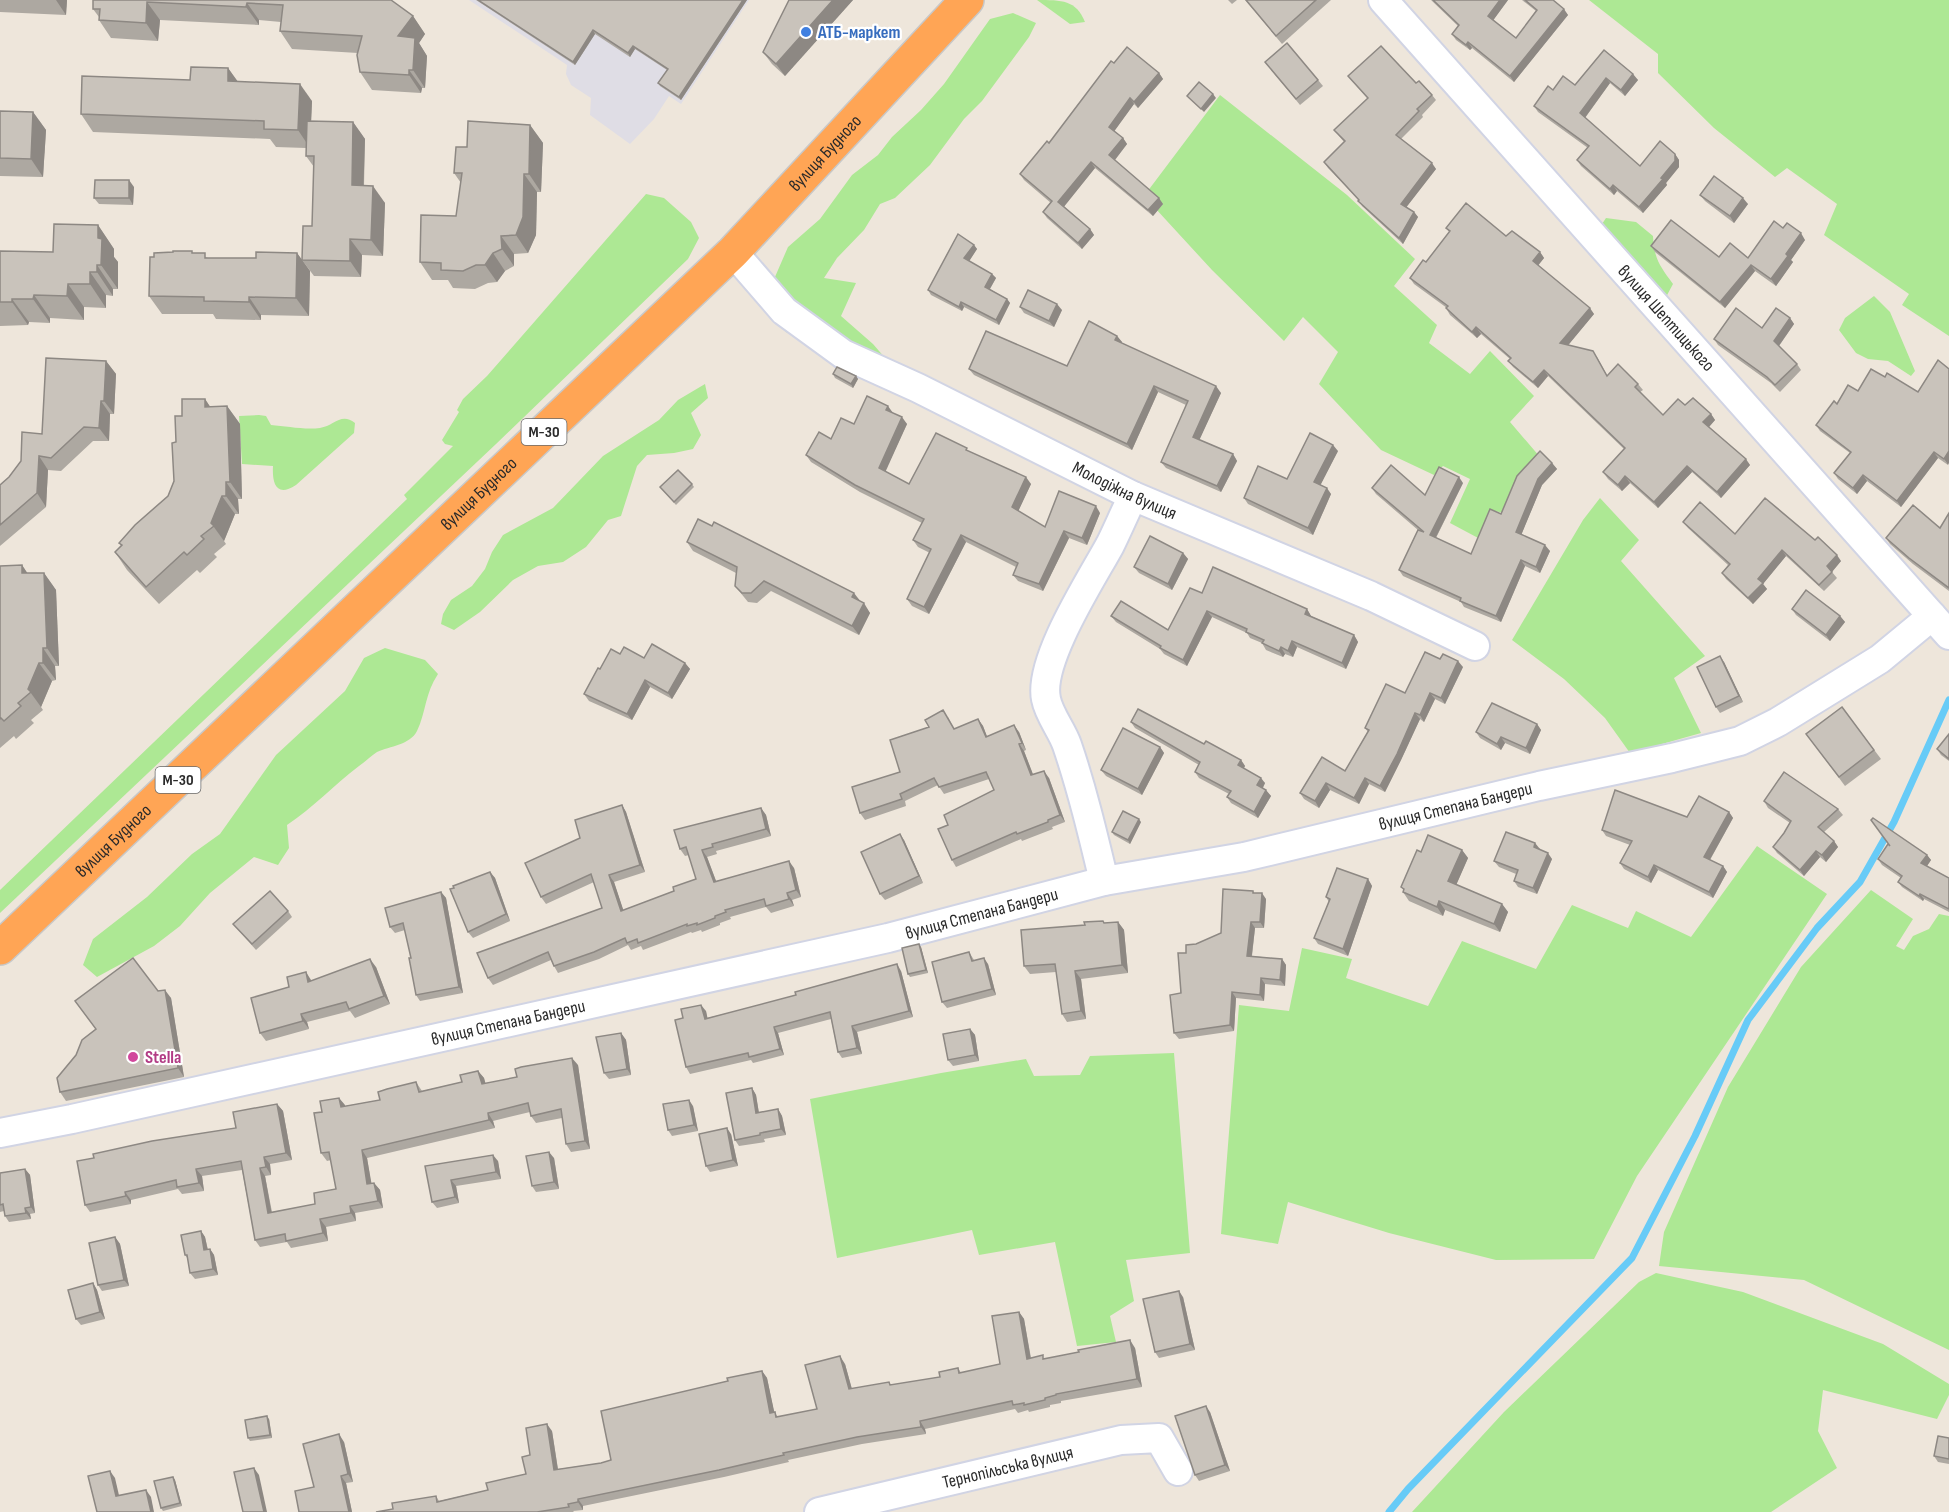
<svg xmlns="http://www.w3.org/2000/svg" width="1949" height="1512" font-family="'Sofia Sans Condensed',sans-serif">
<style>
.industrial{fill:#dfdde5}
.green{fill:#ade894}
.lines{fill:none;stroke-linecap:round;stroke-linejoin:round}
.stream{stroke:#67cbf7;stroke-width:7}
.minor-casing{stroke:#d1d4e4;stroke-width:32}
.highway-casing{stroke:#c8c8c8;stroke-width:36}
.minor{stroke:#fff;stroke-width:28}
.highway{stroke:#ffa555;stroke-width:33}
.wall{fill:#ada8a1}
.shaded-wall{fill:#8d8883}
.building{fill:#c9c3bb;stroke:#8d8883;stroke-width:1.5}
.shop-dot{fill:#3f7fe0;stroke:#fff;stroke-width:2}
.hotel-dot{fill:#d1479c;stroke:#fff;stroke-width:2}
.labels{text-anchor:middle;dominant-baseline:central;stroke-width:4.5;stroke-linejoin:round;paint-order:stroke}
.shield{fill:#fff;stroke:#6a6a6a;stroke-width:1.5}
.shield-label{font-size:16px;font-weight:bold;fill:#2a2a2a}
.shop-label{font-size:18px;font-weight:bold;fill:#366cbe;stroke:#fff;text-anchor:start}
.street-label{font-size:18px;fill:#2a2a2a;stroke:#fff}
.hotel-label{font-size:18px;font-weight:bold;fill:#b23c85;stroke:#fff;text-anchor:start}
</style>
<rect width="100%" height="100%" fill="#eee6db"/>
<path class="industrial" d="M469 0H749L681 104 669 96 654 119 630 144 590 115 591 98 571 85 566 74 567 65Z"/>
<g class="green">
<path d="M1037 0C1062 0 1076 0 1085 22L1070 24Z"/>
<path d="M1589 0H1949V336L1902 305 1909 294 1824 235 1837 204 1787 168 1775 177 1714 128 1658 73V54Z"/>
<path d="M1013 13 1036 23 1029 37 982 101 964 119 930 165 895 198 880 204 864 230 837 258 824 278 856 283 841 316 873 344 892 366 799 339 786 332 769 317 768 293 788 247 820 219 852 175 878 155 892 137 921 110 944 84 990 19Z"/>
<path d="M1220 95 1347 195 1415 259 1394 286 1437 325 1429 343 1470 374 1490 351 1534 396 1510 422 1540 457 1505 513 1494 511 1480 539 1450 523 1470 479 1443 466 1434 475 1381 450 1319 384 1338 352 1303 317 1284 341 1212 270 1144 196Z"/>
<path d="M646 194 664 198 691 222 699 238 688 259 496 444 0 913V890L407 499 404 495 453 446 445 444 442 440 459 412 457 410 463 399 487 376Z"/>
<path d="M1606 218 1636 222 1653 236C1654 259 1660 266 1673 284L1666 297 1600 227Z"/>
<path d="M1874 296 1890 312 1915 371 1911 376 1888 361 1868 359 1856 353 1839 330 1845 318Z"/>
<path d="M705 384 708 398 691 413 701 435 693 449 674 453 647 455 637 466 621 516 608 520 586 547 563 562 538 566 513 580 480 612 454 630 441 624 443 614 451 600 472 586 485 569 492 552 503 535 553 508 603 456 659 420 678 400Z"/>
<path d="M259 415 266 416 271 425C286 426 304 430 320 428 334 426 341 412 355 423L354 433 296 485C276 498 272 483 273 466L242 464 239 416Z"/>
<path d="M1600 498 1639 540 1621 561 1705 656 1674 678 1701 733 1630 753 1605 718 1564 679 1512 640 1583 520Z"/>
<path d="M385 648 425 660 438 674C425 693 426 712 417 731 410 745 390 746 377 752 371 756 365 762 359 766 334 785 313 808 287 825L289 848 278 865 254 857 210 893 180 926 154 946 97 977 83 965 93 939 147 897 192 854 220 834 276 755 345 691 364 658Z"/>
<path d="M1757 846 1827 894 1637 1176 1594 1259 1496 1260 1389 1233 1288 1202 1278 1244 1221 1234 1239 1005 1289 1011 1302 948 1352 959 1346 978 1428 1006 1462 941 1536 969 1572 905 1628 928 1636 911 1691 937Z"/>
<path d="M1871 890 1913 919 1896 946 1904 950 1913 936 1929 929 1939 914 1949 916V1350L1804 1280 1659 1266 1664 1232 1728 1087 1801 967Z"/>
<path d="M1174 1053 1190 1253 1126 1260 1134 1301 1110 1316 1116 1342 1077 1346 1055 1242 979 1255 972 1230 837 1258 810 1099 941 1073 1026 1059 1034 1076 1080 1075 1090 1056Z"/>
<path d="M1656 1273 1743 1292 1883 1344 1949 1384V1395L1937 1419 1823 1390 1818 1431 1837 1468 1771 1512H1412L1504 1412 1639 1282Z"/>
</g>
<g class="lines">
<path class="stream" d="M1389 1512 1408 1489 1632 1258 1695 1136 1748 1020 1817 928 1860 882 1894 822 1949 700"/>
<g class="minor-casing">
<g id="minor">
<path id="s1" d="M1383 0 1949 635"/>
<path id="s2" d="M733 252 784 311 843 354 918 388 1133 496 1371 596 1475 646"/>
<path d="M1104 881C1093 835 1082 789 1067 745 1062 730 1049 715 1046 699 1038 661 1091 580 1110 545 1118 529 1125 512 1133 496"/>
<path id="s3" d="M0 1133 72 1119 888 938 1104 881 1244 857 1539 786 1672 758 1740 741 1778 722 1880 659 1932 616"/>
<path id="s4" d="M819 1512 1121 1440 1159 1438 1178 1471"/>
</g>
</g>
<g class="highway-casing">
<g id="highway">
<path id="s5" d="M0 948 733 252 967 0"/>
</g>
</g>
<use href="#minor" class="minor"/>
<use href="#highway" class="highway"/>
</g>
<g class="wall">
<path d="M0 0H67L66 15 0 12Z"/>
<path d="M93 0H391L413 16 425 34 419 43 427 56 425 88H422L421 93 372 90 360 72 358 53 292 49 280 31 281 22 259 20V25L160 20 158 41 111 38 99 20V17L93 9Z"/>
<path d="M476 0H747L681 100 660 86 658 83 667 70 635 49 630 57 595 34 575 65Z"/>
<path d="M789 0H853L785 76 772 64 763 52Z"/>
<path d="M1228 0H1237L1232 4Z"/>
<path d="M1245 0H1331L1282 44Z"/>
<path d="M1431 0H1508L1493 20 1516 38 1536 11 1522 0H1553L1568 15 1514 82 1472 48 1470 50 1456 40 1452 34 1458 26Z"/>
<path d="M1604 50 1638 80 1625 96 1610 83 1585 118 1640 166 1675 154 1679 160V167L1666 183 1667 185 1643 213 1617 191 1614 195 1581 166 1577 160 1588 148 1538 112 1534 106 1553 90 1575 85Z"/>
<path d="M1265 62 1318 80 1323 86 1300 105Z"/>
<path d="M1114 63 1159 73 1163 79 1138 108 1134 104 1114 131 1123 138 1127 144 1115 160 1163 204 1153 216 1095 168 1064 206 1090 229 1094 235 1082 249 1047 218 1043 212 1051 203 1024 180 1020 174 1049 143Z"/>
<path d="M228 68 237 81 312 101 311 121 353 122 365 139 364 186 385 203 383 256 362 255 361 277 314 276 302 260 312 226 314 167 306 156V148L276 147 270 139 93 132 81 114Z"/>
<path d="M1348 76 1416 83 1432 95 1436 100 1422 115 1423 117 1401 139 1436 169 1406 207 1414 212 1418 217 1403 244 1362 206 1359 200 1328 168 1324 162 1344 142 1334 130 1368 99Z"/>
<path d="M0 111 33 112 46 130 43 177 0 176Z"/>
<path d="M530 125 543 143 541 192H537L536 235 528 253 514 254V266L505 271 497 282 488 283 475 289 453 288 448 280H432L420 262 456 216 461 183 454 173 467 147Z"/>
<path d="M134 187 133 205 99 204 94 198Z"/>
<path d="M1700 195 1748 204 1734 223 1705 201Z"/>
<path d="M98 225 114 249V257L118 262V289H113V296L106 295V308L84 307V320L50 318V323L29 322 28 325 0 326V251L53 252Z"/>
<path d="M1446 228 1506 236 1540 252 1544 258 1538 265 1594 314 1568 345 1597 357 1607 375 1638 384 1643 390 1640 392 1663 415 1685 405 1711 414 1715 420 1709 427 1750 465 1721 498 1692 472 1658 508 1630 483 1622 491 1608 479 1603 472 1624 449 1548 376 1538 388 1513 367 1508 361 1510 359 1481 334 1477 338 1450 315 1446 308H1447L1414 284 1410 278 1426 262 1449 232Z"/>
<path d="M1783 228 1805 240 1791 260 1793 262 1776 286 1755 271 1725 308 1655 252 1651 246 1719 257 1748 258Z"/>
<path d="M974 245 977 249 969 261 992 274 996 278 990 289 1007 299 1010 303 999 325 964 307 962 311 931 295 928 290Z"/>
<path d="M194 253 208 258H256L297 253 310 271 309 316 261 315V320L216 319 213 314H162L149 296Z"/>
<path d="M1020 307 1062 310 1054 327 1024 313Z"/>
<path d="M1790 318 1794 324 1779 346 1797 364 1801 370 1780 392 1771 383 1718 345 1714 339 1762 328Z"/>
<path d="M1117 336 1122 342 1121 343 1221 393 1199 440 1233 454 1237 461 1221 492 1166 468 1161 462 1186 405 1158 392 1132 450 974 375 969 369 1067 366Z"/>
<path d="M106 361 116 374 114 414H110L109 441H93L61 471 48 470 46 507 0 546V485L9 477 42 434Z"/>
<path d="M1887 373 1948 465 1938 458 1901 507 1867 481 1857 494 1838 479 1834 473 1850 453 1820 431 1816 425 1837 404 1858 391 1885 377Z"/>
<path d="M833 374 856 376 858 379 853 388 835 378Z"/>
<path d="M205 399 210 407 227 406 240 424 242 499H238L239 514H235L224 541 226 544 214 554 217 557 200 573 197 570 159 604 127 570 115 552 121 546 119 543 168 496 174 481 176 442Z"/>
<path d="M893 413 907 424 885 471 909 484 970 452 1031 484 1018 511 1045 527 1100 513 1087 545 1069 538 1043 591 1018 581 1013 575 1016 567 966 542 929 614 912 606 907 599 930 553 918 547 913 540 922 523 860 492 811 462 806 455 854 424Z"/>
<path d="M1338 451 1320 485 1331 494 1313 535 1248 504 1244 498 1287 479Z"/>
<path d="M1552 463 1557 469 1542 485 1521 535 1550 551 1540 573 1525 566 1501 622 1464 607 1461 602 1403 576 1399 570 1418 530 1376 494 1372 488 1425 495 1463 483 1436 538 1471 554 1501 514Z"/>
<path d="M692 484 694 487 676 505 660 487Z"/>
<path d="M1949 513V591L1913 564 1890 544 1886 538 1940 528Z"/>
<path d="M1683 522 1841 561 1832 572 1837 578 1824 591 1786 556 1763 584 1767 589 1753 604 1726 579 1722 573 1728 565 1688 528Z"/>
<path d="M687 542 860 601 870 613 859 635 771 591 757 603 748 602 735 586 736 573 693 551Z"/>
<path d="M1183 553 1188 559 1172 590 1139 573 1134 567Z"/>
<path d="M22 565 27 573H44L56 590 59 666H55L56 680 52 681 41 707 43 710 31 720 34 723 16 739 14 736 0 748V566Z"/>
<path d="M1202 593 1307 609 1311 616 1354 635 1358 642 1346 669 1297 647 1293 657 1285 654 1283 657 1266 650 1262 643 1250 638 1247 633 1212 617 1187 666 1164 654 1160 649 1116 622 1111 616 1168 630Z"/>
<path d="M1792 609 1840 616 1845 622 1830 641 1796 615Z"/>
<path d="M620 654 685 663 690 669 672 699 650 687 632 720 589 701 584 694 600 669Z"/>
<path d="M1724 662 1743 702 1720 713 1716 707Z"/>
<path d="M1463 667 1445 704 1435 699 1424 722 1420 719 1401 760 1385 792 1369 784 1359 804 1330 790 1319 808 1304 799 1300 793 1345 771 1368 732 1365 728 1405 693Z"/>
<path d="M1842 707 1881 759 1845 786 1813 743Z"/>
<path d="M948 717 954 729 978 719 983 726 987 737 1019 732 1026 750 1024 751 1033 775 1049 778 1065 822 1052 827 1053 829 1022 841 1021 839 956 867 952 860 948 825 994 790 989 779 944 794 938 785 905 801 906 806 865 820 860 813 900 772 929 727Z"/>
<path d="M1131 722 1204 744 1241 760 1245 766 1244 768 1265 783 1263 788 1271 796 1258 818 1231 803 1227 797 1229 794 1199 778 1195 772 1199 765 1135 728Z"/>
<path d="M1537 724 1541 730 1530 754 1505 743 1501 750 1480 738 1476 732Z"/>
<path d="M1949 734V761L1941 755 1937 749Z"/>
<path d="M1160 747 1164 753 1142 795 1106 776 1101 770Z"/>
<path d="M1764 801 1838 809 1843 815 1824 832 1834 841 1838 847 1826 862 1820 857 1804 876 1777 853 1773 847 1784 833 1790 823 1768 808Z"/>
<path d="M622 805 626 812 645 872 614 882 623 910 674 891 696 879 689 855 685 856 680 849 761 808 766 815 771 836 716 851 717 854 707 857 716 881 794 868 801 897 792 900 794 906 771 913 766 907 730 917 731 919 720 923V925L702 932 701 930 692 933 691 932 643 950 641 946 631 950 628 945 599 959 558 973 554 966 551 960 493 985 488 978 602 908 594 882 546 904 541 897 580 838Z"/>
<path d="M1729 812 1733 818 1710 860 1723 866 1727 872 1713 898 1658 870 1651 883 1624 869 1620 863 1630 845 1606 836 1602 830Z"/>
<path d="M1141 822 1130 844 1114 835 1112 832Z"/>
<path d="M904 840 923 883 885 900 880 894Z"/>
<path d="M1535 843 1539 850 1552 859 1537 894 1518 887 1514 881 1516 874 1499 867 1494 861Z"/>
<path d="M1462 850 1468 858 1456 885 1502 904 1508 912 1500 932 1445 910 1443 916 1409 901 1403 892 1404 891 1401 887 1421 852Z"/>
<path d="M1927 855 1931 860 1927 866 1949 878V912L1924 899 1923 901 1902 887 1898 882 1901 878 1882 865 1878 859Z"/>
<path d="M490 872 495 878 510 921 473 938 468 932Z"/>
<path d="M1368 879 1372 886 1348 956 1318 944 1314 938 1329 902 1326 897Z"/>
<path d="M1253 891 1254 893 1266 899 1264 928H1255L1252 956 1282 959 1286 965 1285 986 1265 984 1264 1001 1236 998 1234 1031 1179 1039 1174 1033 1186 953 1196 944 1221 933Z"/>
<path d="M441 892 446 898 463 993 420 1001 416 995 411 958 405 930 395 933 390 927Z"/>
<path d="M288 911 292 917 256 950 233 924Z"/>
<path d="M1118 922 1124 930 1128 973 1081 979 1086 1019 1067 1022 1062 1014 1056 972 1030 974 1024 966 1105 923Z"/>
<path d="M921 947 928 973 910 977 908 974Z"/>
<path d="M969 952 974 960 988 964 996 995 947 1008 942 1002Z"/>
<path d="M376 967 390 1004 355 1018 350 1011 307 1022 309 1029 266 1041 260 1033 311 981Z"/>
<path d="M901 971 913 1017 857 1032 862 1054 842 1058 838 1052 831 1019 778 1033 784 1055 753 1063 751 1060 690 1074 686 1067 706 1011 707 1018Z"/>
<path d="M158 991 171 998 184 1077 66 1101 60 1092Z"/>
<path d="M970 1029 975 1035 979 1061 953 1066 948 1060Z"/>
<path d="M621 1033 626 1040 631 1075 609 1079 604 1073Z"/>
<path d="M578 1065 590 1149 571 1152 566 1144 562 1118 536 1123 531 1116 530 1112 493 1121 495 1128 367 1158 371 1183H374L380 1190 383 1208 355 1213 356 1221 326 1227 328 1241 291 1248 287 1242 260 1247 255 1240 242 1170 202 1176 204 1191 182 1194 178 1189 131 1200V1204L90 1212 85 1205 236 1128 277 1104 283 1111 292 1160 270 1164 271 1175 265 1176 272 1212 315 1204 336 1189 331 1160 327 1161 321 1153 322 1112 339 1098 345 1106 380 1100 416 1082 422 1091 462 1082 478 1071 484 1078 485 1084Z"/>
<path d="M752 1088 756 1095 759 1113 778 1109 782 1116 786 1135 764 1139 765 1142 739 1146 735 1140Z"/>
<path d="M693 1106 698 1131 672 1136 668 1130Z"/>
<path d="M731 1134 738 1166 710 1172 706 1166Z"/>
<path d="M554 1158 559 1189 536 1192 532 1186Z"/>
<path d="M498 1161 501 1179 456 1186 459 1203 437 1208 432 1202 425 1166Z"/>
<path d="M25 1169 30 1175 35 1213 30 1214 31 1219 9 1222 5 1216 4 1211 0 1212V1173Z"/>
<path d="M201 1231 205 1237 208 1250 210 1249 214 1255 218 1275 195 1279 190 1273 188 1259 185 1255Z"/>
<path d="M115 1237 120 1244 129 1286 102 1291 98 1285Z"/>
<path d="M93 1283 97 1290 105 1319 81 1325 76 1319Z"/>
<path d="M1183 1297 1195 1350 1159 1358 1155 1352Z"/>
<path d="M1019 1312 1024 1319 1031 1358 1045 1359 1135 1348 1142 1387 1061 1401V1403L1050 1405V1407L1029 1412 1028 1410 1018 1413 1015 1409 925 1429 926 1434 862 1444 788 1460 789 1462 724 1477 583 1506V1510L573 1511 574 1512H376L393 1509 436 1496 439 1501 488 1490 526 1474 530 1455 552 1431 558 1469 601 1463 611 1460 728 1381 762 1371 767 1378 774 1412 778 1417 817 1409 845 1364 852 1389 891 1385 940 1377 958 1368 961 1373 1000 1364Z"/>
<path d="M1210 1412 1230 1471 1199 1481 1195 1475Z"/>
<path d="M269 1419 272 1438 250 1441 248 1438Z"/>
<path d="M1949 1438V1464L1938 1462 1934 1456Z"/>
<path d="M344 1442 353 1482 346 1483 352 1512H299Z"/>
<path d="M173 1477 175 1480 182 1506 163 1511 161 1508Z"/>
</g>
<g class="shaded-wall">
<path d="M56 0H67L66 15Z"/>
<path d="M743 0H747L681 100 679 97Z"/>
<path d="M833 0H853L785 76 776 64Z"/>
<path d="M1500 0H1508L1492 22 1488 16Z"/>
<path d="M147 2 160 20 158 41 146 23Z"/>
<path d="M247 3 259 20V25L246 7Z"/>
<path d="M1564 9 1568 15 1514 82 1510 76Z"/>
<path d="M413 16 425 34 419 43 427 56 425 88 413 70 398 36Z"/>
<path d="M593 30 595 34 575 65 573 62Z"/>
<path d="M1468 42 1472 48 1470 50 1466 45Z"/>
<path d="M633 46 635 49 630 57 628 53Z"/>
<path d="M228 68 241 86 228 81Z"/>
<path d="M409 70 422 88 421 93 409 75Z"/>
<path d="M1159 73 1163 79 1138 108 1134 102Z"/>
<path d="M1633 74 1638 80 1625 96 1621 90Z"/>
<path d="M1606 78 1610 83 1584 119 1580 113Z"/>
<path d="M300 84 312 101 310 148 298 130Z"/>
<path d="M1213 94 1216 98 1204 112 1201 109Z"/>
<path d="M1130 98 1134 104 1113 133 1109 127Z"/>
<path d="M33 112 46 130 43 177 31 159Z"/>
<path d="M353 122 365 139 363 201 352 185Z"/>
<path d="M530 125 543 143 541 192 529 174Z"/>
<path d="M1123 138 1127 144 1114 161 1109 155Z"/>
<path d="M1675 154 1679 160V167L1666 183 1667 185 1643 213 1639 207 1661 178Z"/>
<path d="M1091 162 1095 168 1063 208 1058 202Z"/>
<path d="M1432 163 1436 169 1405 209 1401 204Z"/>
<path d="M524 174 537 192 536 235 528 253 516 235Z"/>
<path d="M129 180 134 187 133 205 129 198Z"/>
<path d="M1613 185 1617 191 1614 195 1610 189Z"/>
<path d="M373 186 385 203 383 256 371 240Z"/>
<path d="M1159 198 1163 204 1153 216 1148 210Z"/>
<path d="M1743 198 1748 204 1734 223 1730 216Z"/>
<path d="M1414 212 1418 217 1403 244 1399 238Z"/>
<path d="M98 225 114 249V257L118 262V289L101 265 98 238Z"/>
<path d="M1090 229 1094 235 1082 249 1078 243Z"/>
<path d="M1801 233 1805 240 1791 260 1793 262 1776 286 1771 279 1786 254Z"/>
<path d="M501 236 514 254V266L502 249Z"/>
<path d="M350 239 362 255 361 277 350 261Z"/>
<path d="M974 245 977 249 968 263 964 258Z"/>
<path d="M1540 252 1544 258 1537 267 1533 261Z"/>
<path d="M297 253 310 271 309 316 296 298Z"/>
<path d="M493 253 505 271 497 282 485 265Z"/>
<path d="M97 265 113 289V296L97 272Z"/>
<path d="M1751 265 1755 271 1725 308 1720 302Z"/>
<path d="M90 272 106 295V308L90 284Z"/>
<path d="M992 274 996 278 988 292 985 287Z"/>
<path d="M68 284 84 307V320L67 296Z"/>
<path d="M34 295 50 318V323L33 299Z"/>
<path d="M249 297 261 315V320L249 302Z"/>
<path d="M12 299 29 322 28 325 12 302Z"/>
<path d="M1007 299 1010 303 999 325 996 320Z"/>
<path d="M961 302 964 307 962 311 959 307Z"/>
<path d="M1057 304 1062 310 1054 327 1049 321Z"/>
<path d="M1590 308 1594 314 1565 349 1560 343Z"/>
<path d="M1790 318 1794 324 1778 347 1774 341Z"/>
<path d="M1476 327 1481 334 1477 338 1472 332Z"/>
<path d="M1117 336 1122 342 1120 347 1115 340Z"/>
<path d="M106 361 116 374 114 414 104 401Z"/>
<path d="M1544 370 1548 376 1538 388 1533 382Z"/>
<path d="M856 376 858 379 853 388 851 384Z"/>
<path d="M1154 386 1158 392 1132 450 1127 444Z"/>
<path d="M1216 386 1221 393 1198 443 1193 437Z"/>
<path d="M205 399 217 417 205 407Z"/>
<path d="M101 401 110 414 109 441 99 428Z"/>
<path d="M227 406 240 424 242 499 230 482Z"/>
<path d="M888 406 893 413 886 410Z"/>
<path d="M1711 414 1715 420 1708 428 1703 422Z"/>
<path d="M902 417 907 424 884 475 879 468Z"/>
<path d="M1333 445 1338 451 1319 488 1314 482Z"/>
<path d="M1949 451V463L1948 465 1944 459Z"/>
<path d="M1934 452 1938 458 1901 507 1897 501Z"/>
<path d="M1233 454 1237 461 1221 492 1217 486Z"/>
<path d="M39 456 48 470 46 507 37 493Z"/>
<path d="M1746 459 1750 465 1721 498 1717 492Z"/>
<path d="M1552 463 1557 469 1542 485 1520 538 1516 532 1538 479Z"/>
<path d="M1687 466 1692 472 1658 508 1654 502Z"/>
<path d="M1863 475 1867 481 1857 494 1853 488Z"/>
<path d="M1625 476 1630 483 1622 491 1618 485Z"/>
<path d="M1026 477 1031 484 1017 514 1012 507Z"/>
<path d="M1459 477 1463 483 1434 541 1430 535Z"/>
<path d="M226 482 238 499 239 514 226 496Z"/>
<path d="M1327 488 1331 494 1313 535 1308 528Z"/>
<path d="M222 496 235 514 224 541 211 523Z"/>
<path d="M1096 506 1100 513 1087 545 1082 538Z"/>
<path d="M1064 531 1069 538 1043 591 1039 584Z"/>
<path d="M961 535 966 542 929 614 924 607Z"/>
<path d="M1545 545 1550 551 1540 573 1536 567Z"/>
<path d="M1782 550 1786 556 1763 584 1767 589 1753 604 1748 598 1758 579Z"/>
<path d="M1183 553 1188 559 1172 590 1168 584Z"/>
<path d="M1837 555 1841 561 1831 573 1827 566Z"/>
<path d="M1521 560 1525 566 1501 622 1496 616Z"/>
<path d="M22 565 34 583 22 573Z"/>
<path d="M44 573 56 590 59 666 47 648Z"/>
<path d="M854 593 861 602 852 597Z"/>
<path d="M864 603 870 613 859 635 852 626Z"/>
<path d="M1307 609 1311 616 1309 620 1305 614Z"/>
<path d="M1207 611 1212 617 1187 666 1183 660Z"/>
<path d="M1840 616 1845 622 1830 641 1826 635Z"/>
<path d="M1354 635 1358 642 1346 669 1342 663Z"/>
<path d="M1292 641 1297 647 1293 657 1288 651Z"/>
<path d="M1281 647 1285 654 1283 657 1279 651Z"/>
<path d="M43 648 55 666 56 680 43 663Z"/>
<path d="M1720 656 1724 662 1743 702 1739 696Z"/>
<path d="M1458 661 1463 667 1445 704 1441 698Z"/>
<path d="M39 663 52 681 41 707 28 689Z"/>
<path d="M685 663 690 669 672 699 668 693Z"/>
<path d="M645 680 650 687 632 720 627 714Z"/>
<path d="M1430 693 1435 699 1424 722 1420 715Z"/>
<path d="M1415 713 1420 719 1401 760 1385 792 1380 786Z"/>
<path d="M978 719 983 726 990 744 986 737Z"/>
<path d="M1537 724 1541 730 1530 754 1526 748Z"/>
<path d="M1014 725 1019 732 1026 750 1022 743Z"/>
<path d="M1501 737 1505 743 1501 750 1497 744Z"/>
<path d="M1019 744 1024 751 1036 782 1031 775Z"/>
<path d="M1160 747 1164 753 1142 795 1138 789Z"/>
<path d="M1241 760 1245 766 1242 771 1238 765Z"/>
<path d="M1044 771 1049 778 1065 822 1060 815Z"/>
<path d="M1261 778 1265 783 1261 791 1257 785Z"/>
<path d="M1365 778 1369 784 1359 804 1354 798Z"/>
<path d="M1326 783 1330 790 1319 808 1315 801Z"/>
<path d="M1266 790 1271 796 1258 818 1254 812Z"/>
<path d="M622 805 626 812 645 872 640 865Z"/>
<path d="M761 808 766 815 771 836 766 829Z"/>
<path d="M1729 812 1733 818 1708 863 1704 857Z"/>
<path d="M1139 819 1141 822 1130 844 1128 840Z"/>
<path d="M900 834 904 840 923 883 919 876Z"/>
<path d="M1834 841 1838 847 1826 862 1822 855Z"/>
<path d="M1535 843 1540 849 1538 854 1534 847Z"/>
<path d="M702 850 707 857 719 889 714 882Z"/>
<path d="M1462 850 1468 858 1454 890 1448 881Z"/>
<path d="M1816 851 1820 857 1804 876 1800 870Z"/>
<path d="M1548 853 1552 859 1537 894 1533 888Z"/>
<path d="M1927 855 1931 860 1925 869 1921 863Z"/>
<path d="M789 861 794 868 801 897 796 890Z"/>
<path d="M1654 865 1658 870 1651 883 1648 877Z"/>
<path d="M1723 866 1727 872 1713 898 1709 892Z"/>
<path d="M490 872 495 878 510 921 506 914Z"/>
<path d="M609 875 614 882 626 918 621 911Z"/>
<path d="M1368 879 1372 886 1348 956 1343 949Z"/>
<path d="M441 892 446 898 463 993 459 987Z"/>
<path d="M787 893 792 900 794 906 789 899Z"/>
<path d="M1262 893 1266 899 1264 928 1260 922Z"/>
<path d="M1920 894 1924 899 1923 901 1919 896Z"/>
<path d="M1439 901 1445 910 1443 916 1437 907Z"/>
<path d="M1502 904 1508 912 1500 932 1494 924Z"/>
<path d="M1118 922 1124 930 1128 973 1122 965Z"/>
<path d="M1251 922 1255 928 1251 962 1247 956Z"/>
<path d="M919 944 921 947 928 973 926 970Z"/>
<path d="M984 958 988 964 996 995 992 989Z"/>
<path d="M370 959 376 967 390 1004 384 996Z"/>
<path d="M1282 959 1286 965 1285 986 1280 980Z"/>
<path d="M897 964 901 971 913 1017 909 1011Z"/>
<path d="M1075 971 1081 979 1086 1019 1081 1011Z"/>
<path d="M306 972 311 980 314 990 308 982Z"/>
<path d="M1261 978 1265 984 1264 1001 1260 995Z"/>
<path d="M165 990 171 998 184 1077 178 1068Z"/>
<path d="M1232 992 1236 998 1234 1031 1230 1025Z"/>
<path d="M701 1005 706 1011 709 1025 705 1019Z"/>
<path d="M301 1014 307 1022 309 1029 303 1021Z"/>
<path d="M852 1026 857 1032 862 1054 857 1048Z"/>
<path d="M774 1027 778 1033 784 1055 780 1049Z"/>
<path d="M970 1029 975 1035 979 1061 975 1055Z"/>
<path d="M621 1033 626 1040 631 1075 627 1069Z"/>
<path d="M572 1058 578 1065 590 1149 585 1141Z"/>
<path d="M478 1071 484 1078 488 1092 482 1084Z"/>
<path d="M752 1088 756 1095 760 1120 756 1113Z"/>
<path d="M339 1098 345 1105 346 1115 341 1107Z"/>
<path d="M689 1100 693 1106 698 1131 694 1125Z"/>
<path d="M277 1104 283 1111 292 1160 286 1153Z"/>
<path d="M778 1109 782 1116 786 1135 781 1129Z"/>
<path d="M488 1113 493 1121 495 1128 489 1120Z"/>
<path d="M727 1128 731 1134 738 1166 733 1160Z"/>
<path d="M362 1150 367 1158 373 1192 367 1184Z"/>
<path d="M549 1152 554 1158 559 1189 554 1182Z"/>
<path d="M493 1155 498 1161 501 1179 496 1172Z"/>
<path d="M264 1157 270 1164 271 1175 266 1167Z"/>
<path d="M260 1168 265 1176 273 1221 268 1213Z"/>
<path d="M25 1169 30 1175 35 1213 31 1207Z"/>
<path d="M196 1169 202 1176 204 1191 199 1183Z"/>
<path d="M451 1180 456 1186 459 1203 455 1197Z"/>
<path d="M374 1183 380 1190 383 1208 378 1201Z"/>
<path d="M125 1192 131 1200V1204L126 1196Z"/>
<path d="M350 1206 355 1213 356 1221 351 1213Z"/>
<path d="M25 1208 30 1214 31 1219 26 1213Z"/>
<path d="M320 1219 326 1227 328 1241 323 1233Z"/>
<path d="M201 1231 205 1237 209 1256 204 1250Z"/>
<path d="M115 1237 120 1244 129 1286 124 1280Z"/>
<path d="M210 1249 214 1255 218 1275 213 1269Z"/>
<path d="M93 1283 97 1290 105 1319 100 1312Z"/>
<path d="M1179 1291 1183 1297 1195 1350 1190 1344Z"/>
<path d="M1019 1312 1024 1319 1032 1366 1027 1359Z"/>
<path d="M1130 1340 1135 1348 1142 1387 1137 1379Z"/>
<path d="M840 1356 845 1364 854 1397 849 1389Z"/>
<path d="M762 1371 767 1378 776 1420 770 1413Z"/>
<path d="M1206 1406 1210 1412 1230 1471 1225 1465Z"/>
<path d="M267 1416 269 1419 272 1438 270 1435Z"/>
<path d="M920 1421 925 1429 926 1434 921 1427Z"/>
<path d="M547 1424 552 1431 559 1477 554 1470Z"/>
<path d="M339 1434 344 1442 353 1482 348 1474Z"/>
<path d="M254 1468 259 1475 267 1512H264Z"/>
<path d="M110 1471 115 1478 121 1504 116 1496Z"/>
<path d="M341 1476 346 1483 352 1512H349Z"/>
<path d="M173 1477 175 1480 182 1506 180 1503Z"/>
<path d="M146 1490 151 1497 154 1512H151Z"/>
<path d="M578 1499 583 1506V1510L578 1502Z"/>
</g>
<g class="building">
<path d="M93 0H391L413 16 398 36 415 38 413 70H409V75L360 72 357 55 362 36 280 31 283 5 247 3 246 7 147 2 146 23 99 20 100 9H93Z"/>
<path d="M478 0H743L679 97 658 83 668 69 633 46 628 53 593 30 573 62Z"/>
<path d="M789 0H833L776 64 763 52Z"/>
<path d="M1246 0H1316L1276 36Z"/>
<path d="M1433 0H1500L1488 16 1516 38 1537 10 1525 0H1553L1564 9 1510 76 1468 42 1466 45 1452 34 1459 25Z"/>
<path d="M1287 43 1318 80 1296 99 1265 62Z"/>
<path d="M1381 46 1416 83 1419 81 1432 95 1417 109 1419 111 1396 135 1432 163 1401 204 1414 212 1399 238 1358 201 1359 200 1324 162 1345 141 1334 130 1368 98 1348 76Z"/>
<path d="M1127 47 1159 73 1134 102 1130 98 1109 127 1123 138 1109 155 1159 198 1148 210 1091 162 1058 202 1090 229 1078 243 1043 212 1052 201 1020 174 1047 141 1049 143 1111 61 1114 63Z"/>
<path d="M1604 50 1633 74 1621 90 1606 78 1580 113 1640 166 1660 141 1675 154V161L1661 178 1663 179 1639 207 1613 185 1610 189 1577 160 1589 146 1534 106 1548 86 1553 90 1563 76 1575 85Z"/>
<path d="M191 67 228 68V81L300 84 298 130 264 129V121L81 114 82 76 190 80Z"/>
<path d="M1199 82 1213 94 1201 109 1187 96Z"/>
<path d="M0 111 33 112 31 159 0 158Z"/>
<path d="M307 121 353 122 352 185 373 186 371 240 350 239V261L302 260 303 226H312L314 156H306Z"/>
<path d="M468 121 530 125 529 174H524L523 217 516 235 501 236 502 249 493 253 485 265H476L463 271 441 270V263L420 262 421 215 456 216 462 173H454L456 147H467Z"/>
<path d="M1714 176 1743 198 1730 216 1700 195Z"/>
<path d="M95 180H129V198H94Z"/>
<path d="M1466 203 1506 236 1512 231 1540 252 1533 261 1590 308 1560 343 1593 351 1607 376 1618 364 1638 384 1635 387 1663 415 1678 399 1685 405 1693 398 1711 414 1703 422 1746 459 1717 492 1687 466 1654 502 1625 476 1618 485 1603 472 1625 448 1544 370 1533 382 1508 361 1511 358 1476 327 1472 332 1446 308 1448 306 1410 278 1423 260 1426 262 1450 231 1446 228Z"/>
<path d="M1671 220 1719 257 1730 243 1748 258 1774 221 1783 228 1787 223 1801 233 1786 254 1788 256 1771 279 1751 265 1720 302 1651 246Z"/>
<path d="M54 224 98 225V238L102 239 101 265H97V272H90V284H68L67 296 34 295 33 299H12V302H0V251L53 252Z"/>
<path d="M958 234 974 245 964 258 992 274 985 287 1007 299 996 320 961 302 959 307 928 290Z"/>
<path d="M173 251H192V253H205V258H256V252L297 253 296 298 249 297V302L204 301V297L149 296 150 257H154V253L173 252Z"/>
<path d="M1028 290 1057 304 1049 321 1020 307Z"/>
<path d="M1736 308 1762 328 1776 308 1790 318 1774 341 1797 364 1775 385 1767 377 1714 339Z"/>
<path d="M1089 321 1117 336 1115 340 1216 386 1193 437 1233 454 1217 486 1161 462 1188 401 1154 386 1127 444 969 369 986 331 1067 366Z"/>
<path d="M46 358 106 361 104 401H101L99 428 84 427 51 458 39 456 37 493 0 525V485L9 477 21 461 22 432 42 434Z"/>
<path d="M1938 360 1949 369V451L1944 459 1934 452 1897 501 1863 475 1853 488 1834 473 1851 452 1816 425 1834 401 1837 404 1848 385 1858 391 1871 369 1885 377 1887 373 1918 392Z"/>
<path d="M837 367 856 376 851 384 833 374Z"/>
<path d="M867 396 888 406 886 410 902 417 879 468 909 484 936 433 967 448 966 450 1026 477 1012 507 1045 527 1059 491 1096 506 1082 538 1064 531 1039 584 1013 575 1018 563 961 535 924 607 907 599 931 549 913 540 924 519 855 485 806 455 819 432 831 439 841 418 854 424Z"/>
<path d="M182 399H205V407L227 406 230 482H226V496H222L211 523 214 526 201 536 204 539 187 555 184 552 146 587 115 552 122 545 119 543 135 525 168 496 174 481 172 443 176 442 175 416H182Z"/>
<path d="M1310 433 1333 445 1314 482 1327 488 1308 528 1244 498 1258 466 1287 479Z"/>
<path d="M1540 451 1552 463 1538 479 1516 532 1545 545 1536 567 1521 560 1496 616 1460 601 1461 598 1399 570 1418 530 1424 532 1372 488 1391 465 1425 495 1439 467 1459 477 1430 535 1471 554 1490 509 1501 514 1517 476Z"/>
<path d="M678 470 692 484 674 502 660 487Z"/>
<path d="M1765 498 1815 540 1818 537 1837 555 1827 566 1832 572 1819 585 1782 550 1758 579 1763 583 1748 598 1722 573 1730 564 1683 522 1700 502 1735 534Z"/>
<path d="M1913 505 1940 528 1949 513V588L1909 558 1886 538Z"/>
<path d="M698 519 712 526 714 522 854 593 852 597 864 603 852 626 764 581 751 593H742L735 586 737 567 687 542Z"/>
<path d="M1150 536 1183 553 1168 584 1134 567Z"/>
<path d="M22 565V573H44L47 648H43V663H39L28 689 31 692 18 703 21 706 4 721 1 718 0 719V566Z"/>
<path d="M1213 567 1307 609 1305 614 1354 635 1342 663 1292 641 1288 651 1281 647 1279 651 1262 643 1264 640 1246 632 1247 629 1207 611 1183 660 1160 648 1161 646 1111 616 1121 601 1168 630 1190 588 1202 593Z"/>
<path d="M1806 590 1840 616 1826 635 1792 609Z"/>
<path d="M652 644 685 663 668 693 645 680 627 714 584 694 598 668 600 669 611 649 620 654 624 647 644 658Z"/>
<path d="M1425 652 1440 659 1443 654 1458 661 1441 698 1430 693 1420 715 1415 713 1397 754 1380 786 1365 778 1354 798 1326 783 1315 801 1300 793 1322 757 1345 771 1369 730 1365 728 1386 684 1405 693Z"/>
<path d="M1720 656 1739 696 1716 707 1697 667Z"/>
<path d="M1492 703 1537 724 1526 748 1501 737 1497 744 1476 732Z"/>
<path d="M1842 707 1874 750 1839 777 1806 734Z"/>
<path d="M1138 709 1204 744 1206 741 1241 760 1238 765 1261 778 1257 785 1266 790 1254 812 1227 797 1231 791 1195 772 1200 762 1131 722Z"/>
<path d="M943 710 954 729 978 719 986 737 1014 725 1022 743 1019 744 1031 775 1044 771 1060 815 1048 820V822L1017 834 1016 832 952 860 938 829 948 825 944 815 994 790 986 772 939 787 934 778 900 794 902 799 860 813 852 787 900 772 890 740 929 727 925 720Z"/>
<path d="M1123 728 1160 747 1138 789 1101 770Z"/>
<path d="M1949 734V759L1937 749Z"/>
<path d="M1784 772 1838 809 1818 827 1834 841 1822 855 1816 851 1800 870 1773 847 1784 833 1791 821 1764 801Z"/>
<path d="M1615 790 1687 817 1699 796 1729 812 1704 857 1723 866 1709 892 1654 865 1648 877 1620 863 1632 841 1602 830Z"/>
<path d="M622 805 640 865 609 875 621 911 674 891 673 887 696 879 686 847 680 849 674 830 761 808 766 829 712 844 713 847 702 850 714 882 789 861 796 890 787 893 789 899 766 906 764 899 725 910 726 912 715 916V918L697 925V923L687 926V924L638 943 637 939 627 943 625 938 594 952 554 966 548 952 488 978 477 953 602 908 591 874 541 897 525 863 580 838 575 820Z"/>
<path d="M1123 811 1139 819 1128 840 1112 832Z"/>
<path d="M1873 818 1927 855 1921 863 1949 878V909L1920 894 1919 896 1898 882 1902 876 1878 859 1888 844 1890 846 1871 820Z"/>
<path d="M1506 832 1535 843 1534 847 1548 853 1533 888 1514 881 1518 870 1494 861Z"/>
<path d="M900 834 919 876 880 894 861 852Z"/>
<path d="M1428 835 1462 850 1448 881 1502 904 1494 924 1439 901 1437 907 1403 892 1404 889 1401 887 1417 850 1421 852Z"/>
<path d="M1337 868 1368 879 1343 949 1314 938 1330 899 1326 897Z"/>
<path d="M490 872 506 914 468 932 450 889 454 888 453 886Z"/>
<path d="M1223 889 1253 891V893H1262L1260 922H1251L1247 956 1282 959 1280 980 1261 978 1260 995 1232 992 1230 1025 1174 1033 1170 995 1181 993 1178 953H1186V945L1196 944 1221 933Z"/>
<path d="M270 891 288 911 252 944 233 924Z"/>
<path d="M441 892 459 987 416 995 409 958H411L403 923 390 927 385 908Z"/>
<path d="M1103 921 1104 923 1118 922 1122 965 1075 971 1081 1011 1062 1014 1055 964 1024 966 1021 930 1085 925 1084 922Z"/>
<path d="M919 944 926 970 908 974 902 948Z"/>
<path d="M969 952 972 961 984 958 992 989 942 1002 932 962Z"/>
<path d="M133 958 158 991 165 990 178 1068 60 1092 57 1078 76 1055 82 1040 96 1029 75 1001Z"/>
<path d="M370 959 384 996 349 1009 346 1002 301 1014 303 1021 260 1033 251 998 289 987 287 977 306 972 308 982Z"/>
<path d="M897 964 909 1011 852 1026 857 1048 838 1052 830 1012 774 1027 780 1049 749 1057 748 1053 686 1067 675 1020 683 1018 681 1009 701 1005 705 1019 796 995 795 992Z"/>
<path d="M970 1029 975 1055 948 1060 943 1034Z"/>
<path d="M621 1033 627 1069 604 1073 596 1037Z"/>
<path d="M572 1058 585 1141 566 1144 561 1109 531 1116 528 1103 488 1113 489 1120 362 1150 367 1184 374 1183 378 1201 350 1206 351 1213 320 1219 323 1233 286 1241 285 1234 255 1240 241 1161 196 1169 199 1183 177 1187 176 1180 125 1192 126 1196 85 1205 77 1161 94 1158 93 1154 152 1141 236 1128 233 1112 277 1104 286 1153 264 1157 266 1167 260 1168 268 1213 315 1204 314 1193 336 1189 329 1152 321 1153 314 1113 322 1112 320 1101 339 1098 341 1107 380 1100 378 1092 387 1089 416 1082 419 1092 462 1082 460 1075 478 1071 482 1084 517 1077 515 1069 521 1067Z"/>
<path d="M752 1088 756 1113 778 1109 781 1129 760 1133V1135L735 1140 726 1093Z"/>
<path d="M689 1100 694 1125 668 1130 663 1104Z"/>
<path d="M727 1128 733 1160 706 1166 699 1134Z"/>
<path d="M549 1152 554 1182 532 1186 526 1156Z"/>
<path d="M493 1155 496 1172 451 1180 455 1197 432 1202 425 1166Z"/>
<path d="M25 1169 31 1207 25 1208 26 1213 5 1216 3 1204 0 1205V1173Z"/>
<path d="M201 1231 204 1250 210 1249 213 1269 190 1273 187 1255H185L181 1235Z"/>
<path d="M115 1237 124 1280 98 1285 89 1243Z"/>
<path d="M93 1283 100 1312 76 1319 68 1290Z"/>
<path d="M1179 1291 1190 1344 1155 1352 1143 1299Z"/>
<path d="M1019 1312 1027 1359 1043 1355V1359L1079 1352 1078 1350 1130 1340 1137 1379 1056 1394V1395L1045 1398V1400L1024 1405V1403L1013 1405 1012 1401 920 1421 921 1427 857 1437 783 1453 784 1455 719 1470 578 1499V1502L568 1504 569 1507 537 1512H376L393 1509 392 1503 436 1496 437 1502 488 1490 486 1483 526 1474 522 1457 530 1455 526 1428 547 1424 554 1470 601 1463 611 1460 601 1411 728 1381 727 1378 762 1371 770 1413 775 1412 776 1417 817 1409 805 1365 840 1356 849 1389 889 1382 890 1385 940 1377 939 1372 958 1368 959 1373 1000 1364 992 1316Z"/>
<path d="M1206 1406 1225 1465 1195 1475 1175 1416Z"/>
<path d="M267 1416 270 1435 248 1438 245 1420Z"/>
<path d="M339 1434 348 1474 341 1476 349 1512H299L295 1491 314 1487 303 1444Z"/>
<path d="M1938 1436 1949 1438V1459L1934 1456Z"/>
<path d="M254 1468 264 1512H243L234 1472Z"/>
<path d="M110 1471 116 1496 146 1490 151 1512H97L88 1476Z"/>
<path d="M173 1477 180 1503 161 1508 154 1481Z"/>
</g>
<circle class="shop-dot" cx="806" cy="32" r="6"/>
<circle class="hotel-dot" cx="133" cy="1057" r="6"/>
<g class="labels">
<g class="shield">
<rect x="521.5" y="419" width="45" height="26" rx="4.5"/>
<rect x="155.5" y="767" width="45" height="26" rx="4.5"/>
</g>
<g class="shield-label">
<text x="544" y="432">М-30</text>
<text x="178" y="780">М-30</text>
</g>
<g class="shop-label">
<text x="818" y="32">АТБ-маркет</text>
</g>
<g class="street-label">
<text stroke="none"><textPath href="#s5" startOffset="1146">вулиця Будного</textPath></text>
<text stroke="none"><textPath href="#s1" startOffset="426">вулиця Шептицького</textPath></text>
<text stroke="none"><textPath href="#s2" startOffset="464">Молодіжна вулиця</textPath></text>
<text stroke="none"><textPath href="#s5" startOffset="660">вулиця Будного</textPath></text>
<text stroke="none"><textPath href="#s3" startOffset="1492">вулиця Степана Бандери</textPath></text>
<text stroke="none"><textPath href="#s5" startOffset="156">вулиця Будного</textPath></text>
<text stroke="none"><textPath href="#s3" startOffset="1006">вулиця Степана Бандери</textPath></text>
<text stroke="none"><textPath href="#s3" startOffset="520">вулиця Степана Бандери</textPath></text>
<text stroke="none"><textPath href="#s4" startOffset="194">Тернопільська вулиця</textPath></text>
</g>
<g class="hotel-label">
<text x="145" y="1057">Stella</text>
</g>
</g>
</svg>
